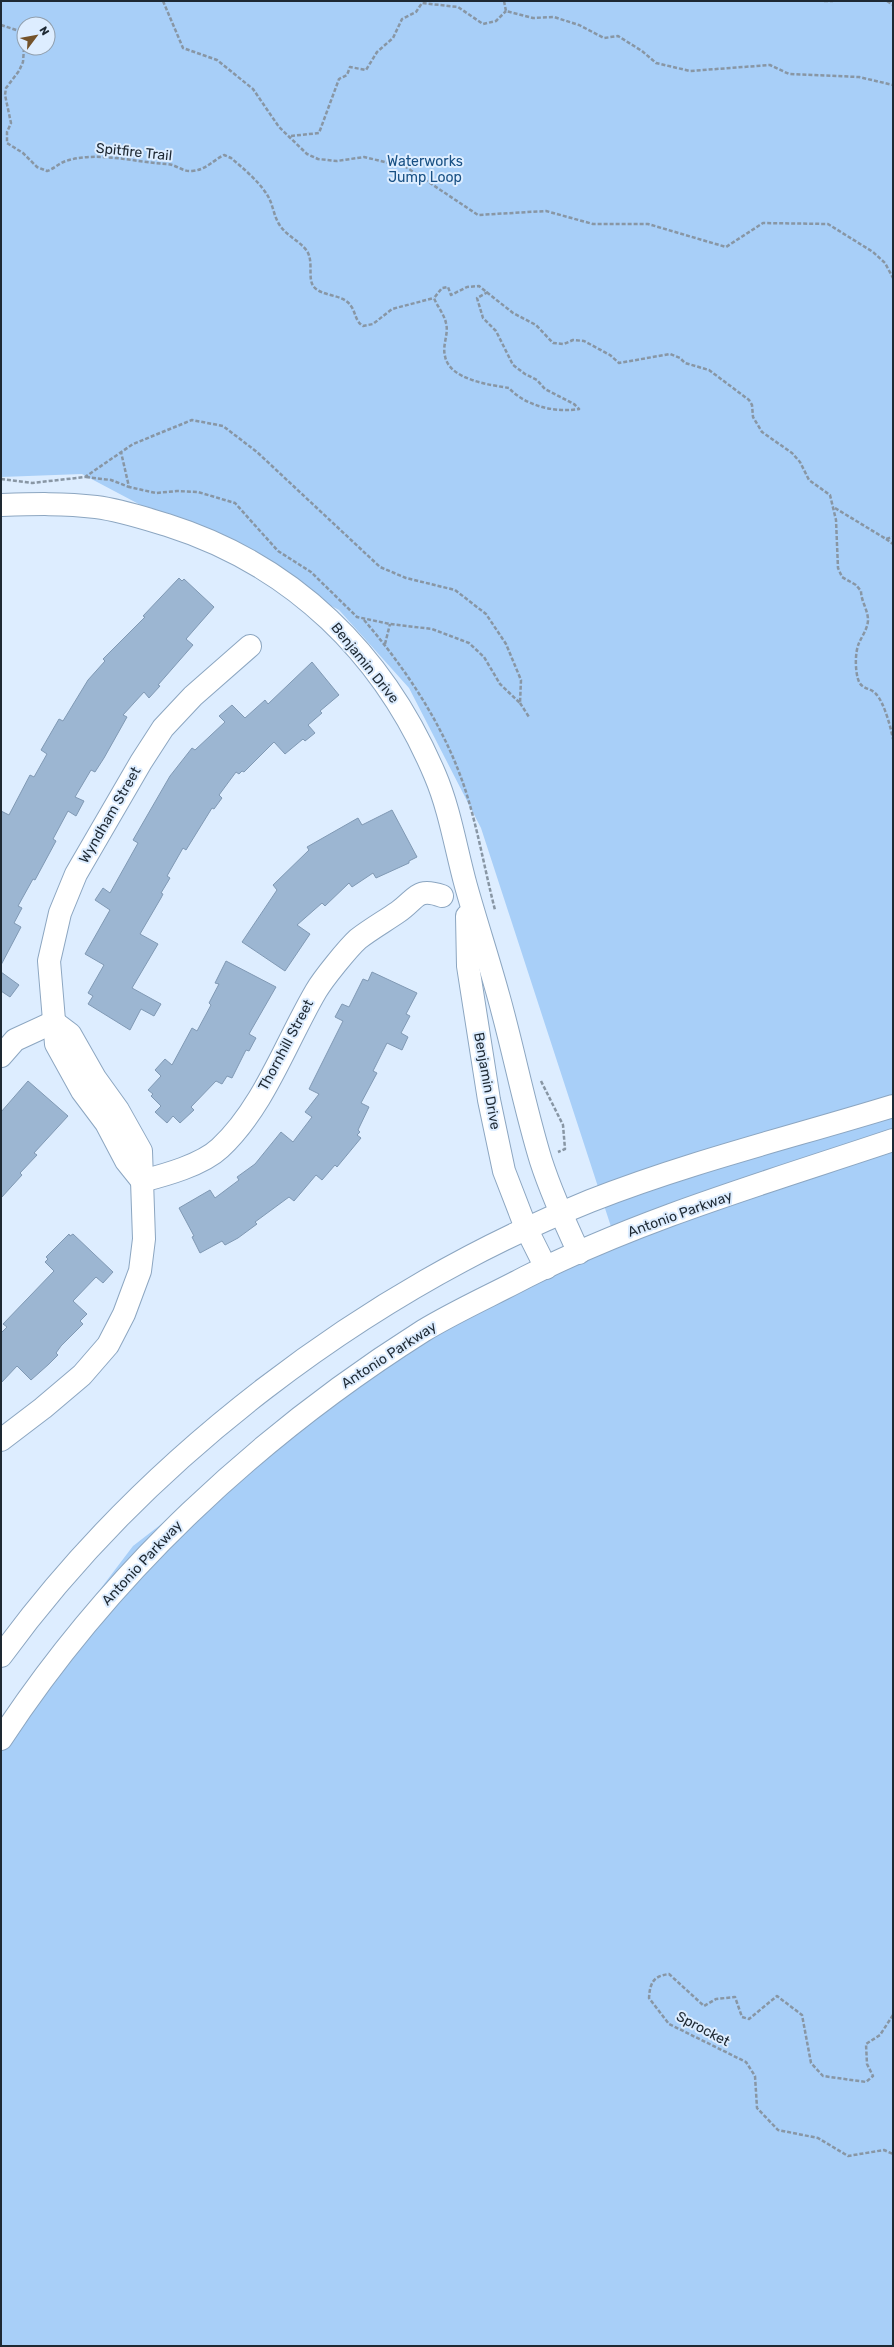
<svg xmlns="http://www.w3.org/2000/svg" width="894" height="2347" font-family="Rubik,sans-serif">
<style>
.green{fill:#a8cff8;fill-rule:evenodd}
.building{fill:#9cb6d2;stroke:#8099b4}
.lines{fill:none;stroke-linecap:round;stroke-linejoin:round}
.minor-casing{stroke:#8ca6c1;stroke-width:24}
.major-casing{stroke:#8ca6c1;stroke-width:24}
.path{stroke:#8896a4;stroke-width:2.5;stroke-dasharray:4 2;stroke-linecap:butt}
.minor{stroke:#fff;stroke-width:22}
.major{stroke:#fff;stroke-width:22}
.labels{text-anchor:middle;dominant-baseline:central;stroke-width:4;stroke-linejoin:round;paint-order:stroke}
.street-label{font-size:14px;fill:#1e2933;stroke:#ddedff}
.park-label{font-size:14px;fill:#185084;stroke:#ddedff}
</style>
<rect width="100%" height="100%" fill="#ddedff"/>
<path class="green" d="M1 1H893V2346H1V1720L133 1546 420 1324 616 1242 481 828 409 688 339 610 82 474 1 477ZM24 24H48V48H24Z"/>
<g class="building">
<path d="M179 578 182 581 184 579 214 607 186 639 193 645 158 685 160 686 149 698 144 692 123 715 127 717 104 758 95 772 91 770 75 797 84 801 76 816 68 811 53 839 56 841 35 880 33 879 18 906 22 908 14 923 21 927 1 965V811L9 815 30 775 34 777 47 754 41 750 59 719 63 721 88 680 105 661 103 659 145 617 143 616Z"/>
<path d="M312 662 339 695 320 711 322 713 308 725 315 733 305 741 303 739 285 754 274 742 244 772 242 771 239 774 236 772 219 795 222 798 214 809 212 808 186 850 183 848 167 876 170 878 161 893 163 894 161 898 140 934 158 944 132 988 161 1004 154 1016 141 1009 130 1030 88 1004 93 996 88 993 104 965 85 954 110 910 95 900 103 888 110 893 138 843 133 840 170 776 192 748 195 750 225 722 219 716 232 705 245 718 265 700 268 704Z"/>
<path d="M392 810 417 857 409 861V863L376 878 373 873 352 887 349 883 325 906 322 903 297 925 310 934 285 971 242 942 277 890 273 885 309 850 307 847 358 818 362 825Z"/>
<path d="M226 961 276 987 249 1034 256 1038 249 1051 246 1050 232 1078 227 1076 222 1084 216 1081 191 1107 194 1110 180 1123 173 1116 167 1123 155 1112 161 1106 151 1096 153 1094 148 1090 161 1076 155 1070 165 1059 172 1065 192 1028 197 1031 211 1005 209 1003 219 984 215 983Z"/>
<path d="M1 972 19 985 10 997 1 991Z"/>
<path d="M372 972 417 993 406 1014 410 1016 401 1033 408 1037 402 1050 387 1043 373 1071 377 1073 361 1103 369 1107 358 1130 360 1132 357 1135 361 1138 337 1167 335 1165 322 1180 316 1175 294 1201 289 1197 255 1222 257 1224 238 1238 225 1245 222 1241 200 1253 192 1237 194 1236 179 1208 210 1190 215 1198 239 1180 237 1177 255 1164 281 1132 293 1142 312 1117 305 1112 319 1094 309 1089 343 1021 335 1017 342 1004 349 1007 363 979 368 981Z"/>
<path d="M28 1081 68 1116 34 1153 37 1155 20 1173 22 1175 1 1198V1112Z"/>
<path d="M69 1234 70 1236 73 1234 113 1272 103 1283 96 1277 73 1301 87 1314 80 1321 83 1324 61 1346 56 1353 58 1355 49 1364 31 1380 17 1366 1 1383V1333L7 1327 3 1324 54 1271 45 1262 48 1259 46 1257Z"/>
</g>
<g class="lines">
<g class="minor-casing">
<g id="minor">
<path d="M1 1056 15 1040 54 1022"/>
<path d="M142 1181 126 1161 106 1123 82 1091 56 1044 49 961 60 913 76 874 141 762 163 728 193 696 250 646"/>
<path d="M142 1181C165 1175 202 1165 220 1148 264 1107 286 1042 316 991 323 979 348 948 358 939 371 929 385 921 398 912 417 899 416 887 442 896"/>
<path d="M1 1440 43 1408 82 1375 108 1345 124 1314 140 1271 144 1239 141 1151 118 1110 95 1078 70 1034 54 1022"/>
</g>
</g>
<g class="major-casing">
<g id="major">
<path d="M1 505C33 504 64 503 96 507 120 510 144 518 167 525 293 565 384 654 435 775 450 810 456 850 466 886 478 929 492 970 503 1013 516 1062 526 1112 541 1161 551 1192 565 1223 579 1253"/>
<path d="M467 916 468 966 489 1100 504 1171 526 1228 546 1268"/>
<path d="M1 1656C145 1458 364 1292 590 1201 689 1162 792 1137 893 1106"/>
<path d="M1 1739C109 1574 257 1436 423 1331 456 1311 492 1295 526 1277 640 1219 771 1181 893 1140"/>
</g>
</g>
<g class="path">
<path d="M163 1 183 48 217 60 253 89 279 127 307 154 318 159 337 161 364 157 406 167 478 215 546 211 593 224H648L726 247 763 223 828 224 873 252 885 263 893 278"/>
<path d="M504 1 506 11 533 18 554 17 579 25 604 38 618 36 642 51 656 63 690 71 770 65 789 74 859 77 893 85"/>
<path d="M824 1H833"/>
<path d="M887 1 893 5"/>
<path d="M1 25 19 31 24 47"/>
<path d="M24 48 23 62 19 71 6 88 5 95 11 123 7 132V143L23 153 37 167 47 171C54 169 59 163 66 161 97 151 134 162 166 164 176 164 182 172 192 171 206 170 212 161 224 155L231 158C244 169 261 183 269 198 273 206 274 216 279 224 286 236 299 240 307 251 314 262 307 279 314 287 323 297 344 294 351 306 356 313 355 321 363 326L373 324 392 309 434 298"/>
<path d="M291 136 319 133 339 79 347 75 350 67 366 70 377 52 393 38 402 19 416 12 422 3 458 7 483 24 496 21 506 11"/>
<path d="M488 292 477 298 483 318 496 331 513 365 525 374 537 380 545 389 574 404 579 409C556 413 525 406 509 388 491 385 449 380 445 356 442 345 449 334 446 323 444 314 437 306 434 298L442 288 448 287 451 295 467 287 479 286 513 313 536 325 553 343 564 344 573 340 584 341 610 355 619 363 670 354 680 358 685 363 709 370 749 400 752 405 753 417 762 432 792 453 800 462 809 480 830 495 836 520 838 568 842 577 856 585 861 591C861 601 868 610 868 620 868 628 862 636 859 643 855 652 855 669 858 679 861 690 870 687 876 694 884 702 891 728 893 739"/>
<path d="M86 477 111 480 129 487"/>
<path d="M1 479 32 483 85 477 133 444 192 420 223 426 257 452 380 567 406 578 455 590 486 614 506 644 521 680 520 703 500 684 484 657 469 643 432 629 390 624 357 617 311 572 278 551 235 503 198 492 177 491 156 493 129 487 121 452"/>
<path d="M835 508 886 539 893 537"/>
<path d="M886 539 893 544"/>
<path d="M364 620C407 670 446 729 466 792 478 830 485 871 495 910"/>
<path d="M385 644 390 624"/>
<path d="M520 703 529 717"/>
<path d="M541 1081 563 1125 565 1149 558 1152"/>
<path d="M893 2015 880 2035 866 2044 867 2064 873 2076 866 2082 823 2076 811 2063 802 2015 777 1996 749 2019 742 2017 735 1997 716 1999 704 2006 669 1974C653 1976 650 1983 649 1998L669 2024 746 2062 755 2076 757 2108 778 2130 818 2138 848 2156 884 2150 893 2154"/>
</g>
<use href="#minor" class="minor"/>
<use href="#major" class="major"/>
</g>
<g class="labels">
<g class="street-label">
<text transform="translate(134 152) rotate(6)">Spitfire Trail</text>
<text transform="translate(365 663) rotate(51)">Benjamin Drive</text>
<text transform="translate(110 815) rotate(-60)">Wyndham Street</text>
<text transform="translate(286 1045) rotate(-62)">Thornhill Street</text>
<text transform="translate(487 1081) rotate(80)">Benjamin Drive</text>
<text transform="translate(680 1214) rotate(-20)">Antonio Parkway</text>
<text transform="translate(389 1355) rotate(-33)">Antonio Parkway</text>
<text transform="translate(142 1563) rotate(-47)">Antonio Parkway</text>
<text transform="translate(703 2029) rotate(28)">Sprocket</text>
</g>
<g class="park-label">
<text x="425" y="161">Waterworks<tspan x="425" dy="16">Jump Loop</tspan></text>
</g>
</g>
<rect width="894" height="2347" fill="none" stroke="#1e2933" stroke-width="4"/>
<g transform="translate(36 36) rotate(58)"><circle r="19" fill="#ddedff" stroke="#919fad"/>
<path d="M0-3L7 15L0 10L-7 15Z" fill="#74532a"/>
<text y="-6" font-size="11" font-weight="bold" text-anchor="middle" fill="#1e2933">N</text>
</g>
</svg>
